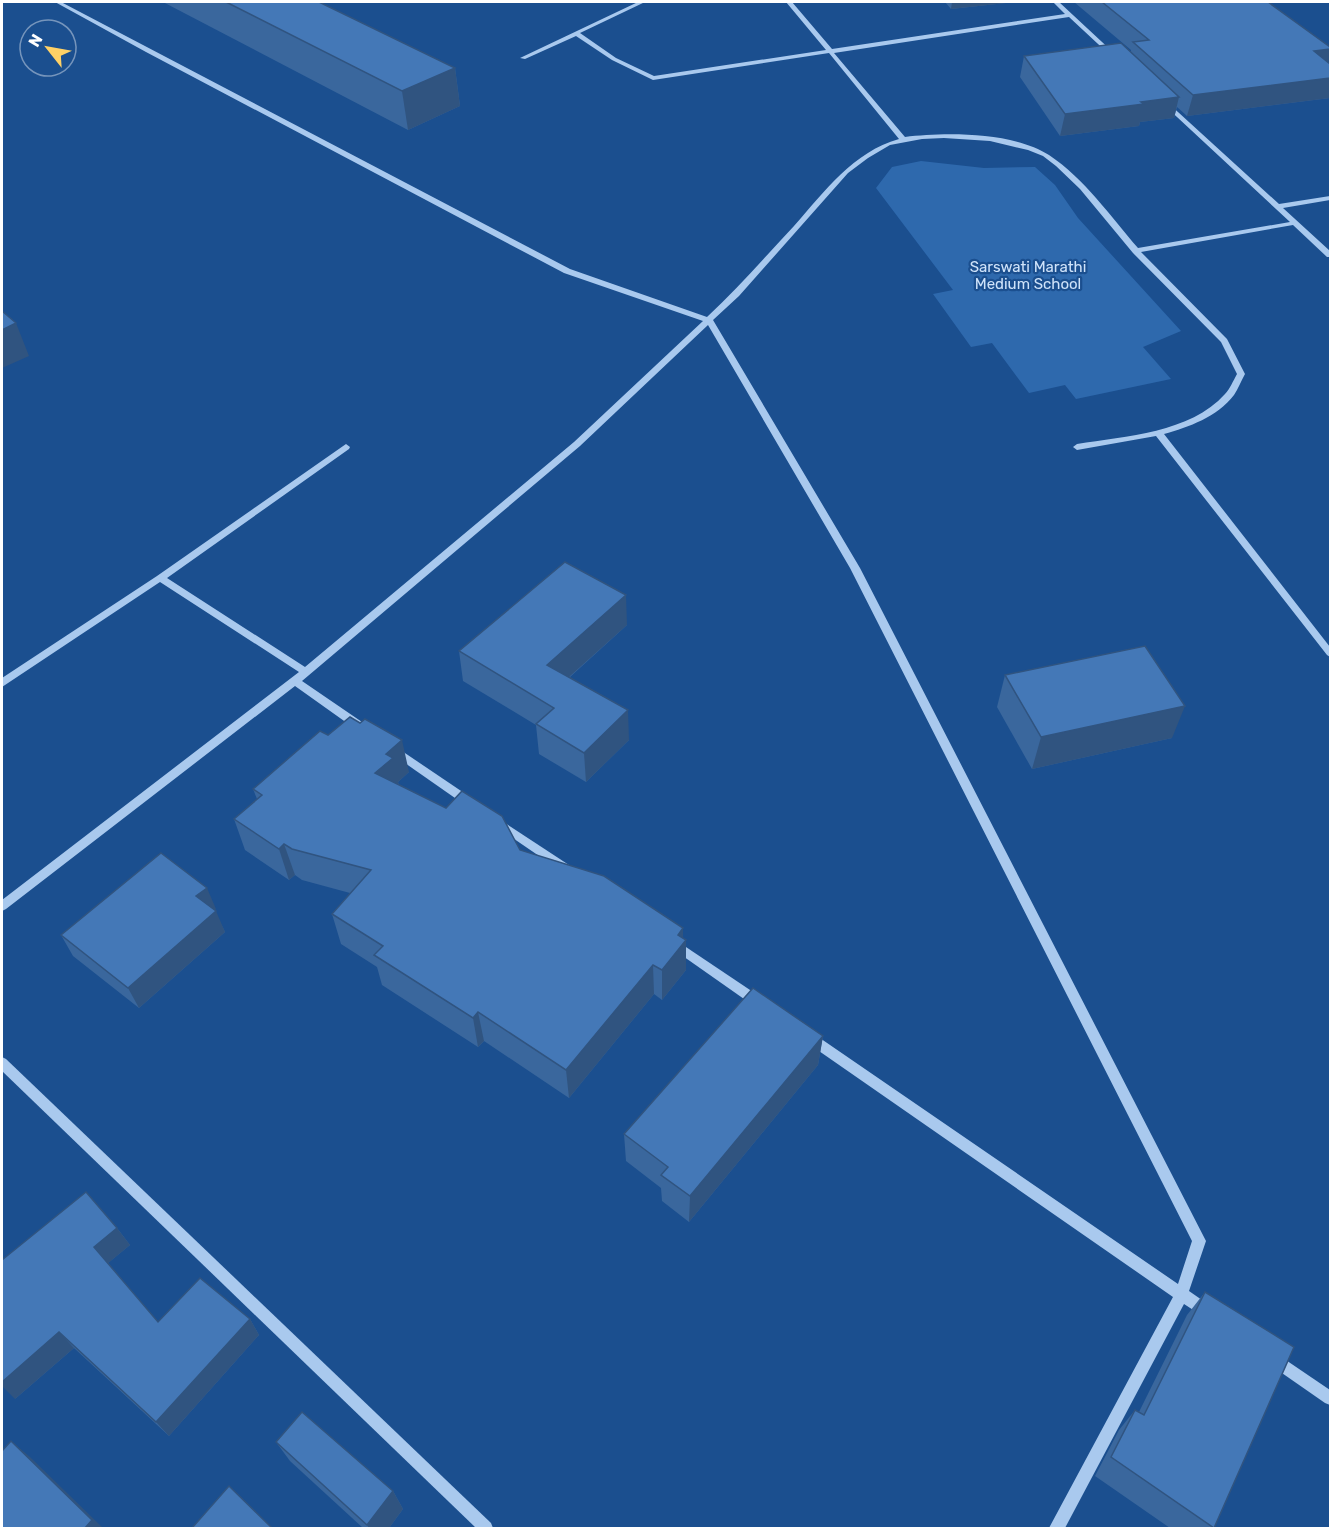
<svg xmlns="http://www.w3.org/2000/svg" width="1332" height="1530" font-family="Rubik,sans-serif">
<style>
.green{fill:#2e69ad}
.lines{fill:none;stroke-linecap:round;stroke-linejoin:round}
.minor{fill:#a9c9ee;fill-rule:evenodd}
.wall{fill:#3a679d}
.shaded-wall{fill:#305480}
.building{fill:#4478b7;stroke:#305480;stroke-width:1.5}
.labels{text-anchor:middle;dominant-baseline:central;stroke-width:4.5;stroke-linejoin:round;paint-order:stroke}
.far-park-label{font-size:15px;fill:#cfe3fa;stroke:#1b4f8f}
</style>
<rect width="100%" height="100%" fill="#1b4f8f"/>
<path class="green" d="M921 161 984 168 1035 167 1055 185 1078 218 1181 331 1143 347 1171 379 1076 399 1065 385 1029 393 992 343 971 347 933 294 953 290 876 188 892 167Z"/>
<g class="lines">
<g class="minor">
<path d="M55 2H61L570 269 707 317C738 288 765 257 794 226 825 191 853 152 899 139L829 53 653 80 612 60 576 36 525 59 520 58 638 2H645L580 33 616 58 654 76 826 50 786 2H792L832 49 1065 14 1053 2H1059L1116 55V57H1112L1069 17 834 53 905 137C946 132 1014 132 1049 155 1085 179 1110 216 1138 248L1290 222 1163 104V102H1167L1279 204 1330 196V200L1283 208 1330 251V257H1327L1293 225 1141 252 1227 339 1245 374C1241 381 1238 389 1234 395 1217 417 1189 427 1164 434L1330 647V657L1327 655 1156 436 1077 450 1073 447 1077 444C1126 436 1190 433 1225 394 1230 389 1233 381 1237 374L1221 342 1133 253 1080 189 1056 166 1043 156 1028 150 990 141 944 138 922 139 890 145 868 158 848 173 739 296 713 320 860 568 1206 1241 1189 1291 1212 1307 1214 1312 1212 1317 1207 1319 1184 1304 1065 1528H1049L1173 1297 806 1042 804 1038 806 1034 810 1033 814 1034 1178 1284 1192 1241 850 568 708 325 580 446 302 681 362 722 363 725 362 728H354L295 686 6 909 2 911V900L299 672 160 582 2 687V678L157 576 346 444 350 447 349 449 167 578 305 667 574 442 703 321 564 273 146 52Z"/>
<path d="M396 747 473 799 474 802 473 805H465L392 754 391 751Z"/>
<path d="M499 819 569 865 571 868 569 871 565 873 561 871 495 826 494 823 495 820Z"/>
<path d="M674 939 762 998 764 1002 762 1006 758 1007 754 1006 670 947 668 944 670 941Z"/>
<path d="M2 1057 6 1059 491 1523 493 1528H476L2 1071Z"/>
<path d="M1274 1352 1330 1390V1405L1325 1403 1269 1364 1267 1359 1269 1354Z"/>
</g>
</g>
<g class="wall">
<path d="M163 2H319L455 68 460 106 408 130Z"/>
<path d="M945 2H1015L951 9Z"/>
<path d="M1074 2H1268L1330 64V98L1187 116 1177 107 1174 118 1140 122 1139 126 1060 136 1020 77 1024 56 1131 52V50Z"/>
<path d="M627 625 570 677 629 740 586 782 539 754 536 725 463 681 459 651Z"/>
<path d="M1005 675 1172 738 1032 769 997 707Z"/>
<path d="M328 735 409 772 398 782 399 785 683 938 686 970 662 1000 654 994 569 1098 484 1041 478 1047 382 985 377 967 341 944 332 914 350 893 302 880 295 875 289 880 245 850 234 819 257 799 253 789Z"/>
<path d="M216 909 214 910 225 932 139 1008 73 956 61 935Z"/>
<path d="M823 1036 818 1065 689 1222 662 1201 661 1188 626 1161 624 1134Z"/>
<path d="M117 1228 130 1245 108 1263 158 1322 250 1319 259 1335 169 1436 74 1348 15 1399Z"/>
<path d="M1205 1292 1214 1528H1170L1095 1476 1119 1430 1135 1410 1139 1412 1187 1315Z"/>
<path d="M276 1442 393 1491 403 1509 389 1528H363L290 1461Z"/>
</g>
<g class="shaded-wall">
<path d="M952 2H1015L951 9Z"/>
<path d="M1330 49V57L1326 70 1314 51Z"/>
<path d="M455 68 460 106 408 130 402 91Z"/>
<path d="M1330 78V98L1187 116 1193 95Z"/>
<path d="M1179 97 1174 118 1140 122 1139 126 1060 136 1065 114 1141 102Z"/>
<path d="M16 323 29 356 2 368V330Z"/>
<path d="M626 595 627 625 550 694 547 665Z"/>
<path d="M1185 706 1172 738 1032 769 1041 737Z"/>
<path d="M628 710 629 740 586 782 584 753Z"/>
<path d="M402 740 409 772 398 782 400 790 375 773 386 754Z"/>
<path d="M284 844 295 875 289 880 279 849Z"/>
<path d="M207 888 216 909 205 917 196 896Z"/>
<path d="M216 911 225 932 139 1008 128 988Z"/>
<path d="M683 928V944L686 940V970L662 1000V970L678 935Z"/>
<path d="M653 965 654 994 569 1098 566 1070Z"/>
<path d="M478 1012 484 1041 478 1047 473 1018Z"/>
<path d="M823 1036 818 1065 689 1222 690 1196Z"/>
<path d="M117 1228 130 1245 107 1264 94 1247Z"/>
<path d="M250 1319 259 1335 169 1436 156 1422Z"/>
<path d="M59 1332 74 1348 15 1399 2 1386V1382Z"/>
<path d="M11 1441 30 1457 103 1528H85Z"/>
<path d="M393 1491 403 1509 389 1528H369L367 1525Z"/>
</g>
<g class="building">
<path d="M226 2H319L455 68 402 91Z"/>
<path d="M1102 2H1268L1330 47V49L1314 51 1330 64V78L1193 95 1133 42 1149 40Z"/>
<path d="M1121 43 1179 97 1141 102 1144 104 1065 114 1024 56Z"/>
<path d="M2 311 16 323 2 330Z"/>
<path d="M565 562 626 595 547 665 628 710 584 753 536 724 554 708 459 651Z"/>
<path d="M1145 646 1185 706 1041 737 1005 675Z"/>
<path d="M350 717 360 723 365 719 402 740 386 754 393 758 375 773 446 808 462 791 502 816 520 850 604 876 683 928 678 935 686 940 662 970 653 965 566 1070 478 1012 473 1018 374 955 383 946 332 914 371 870 292 849 284 844 279 849 234 819 262 795 253 789 320 731 328 735Z"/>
<path d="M161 853 207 888 196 896 216 911 128 988 61 935Z"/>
<path d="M753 988 823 1036 690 1196 661 1175 668 1167 624 1134Z"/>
<path d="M86 1192 117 1228 94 1247 158 1322 200 1278 250 1319 156 1422 59 1332 2 1382V1260Z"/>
<path d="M1205 1292 1294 1347 1214 1528 1111 1457 1135 1410 1144 1415Z"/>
<path d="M302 1412 393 1491 367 1525 276 1442Z"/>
<path d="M11 1441 92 1520 85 1528H2V1451Z"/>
<path d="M229 1486 272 1528H192Z"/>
</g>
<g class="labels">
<g class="far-park-label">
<text x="1028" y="267">Sarswati Marathi<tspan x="1028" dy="17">Medium School</tspan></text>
</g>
</g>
<rect width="1332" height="1530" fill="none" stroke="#ffffff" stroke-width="6"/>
<g transform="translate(48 48) rotate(301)"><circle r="28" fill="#1b4f8f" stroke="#7695bc" stroke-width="1.5"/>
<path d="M0-4.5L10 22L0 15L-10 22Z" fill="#ffd166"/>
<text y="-9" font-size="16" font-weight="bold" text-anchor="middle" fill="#ffffff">N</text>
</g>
</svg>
